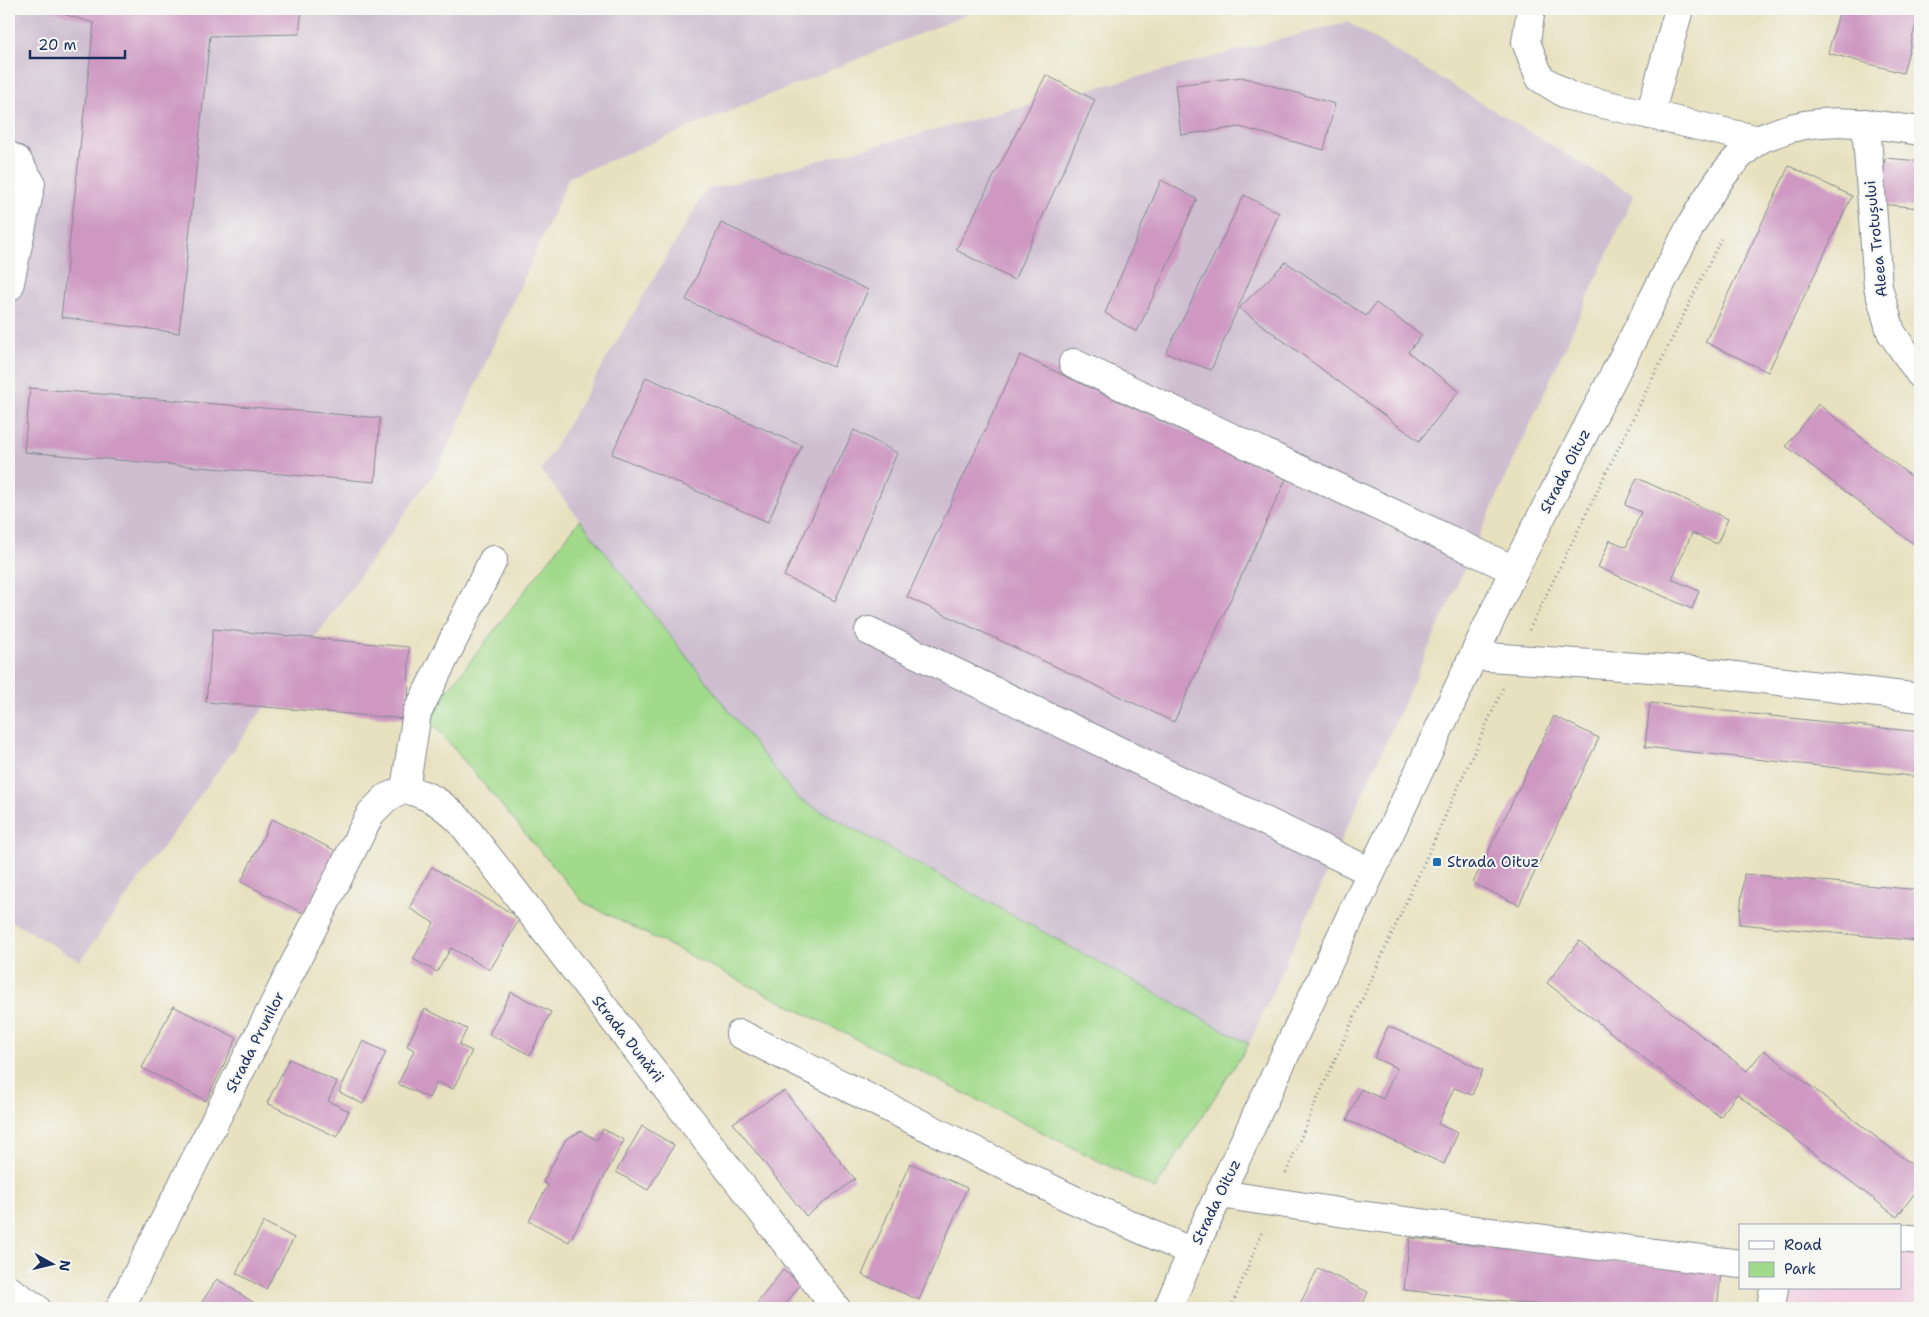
<svg xmlns="http://www.w3.org/2000/svg" width="1929" height="1317" font-family="'Shantell Sans',sans-serif">
<style>
.built{fill:#f1d0e2}
.industrial{fill:#cebed0}
.green{fill:#a2da8b;stroke:#5e8474}
.building{fill:#ce98c2}
.lines{fill:none;stroke-linecap:round;stroke-linejoin:round}
.minor-casing{stroke:#82888f;stroke-width:30}
.path{stroke:#82888f;stroke-width:3;stroke-dasharray:1 4;stroke-linecap:butt}
.minor{stroke:#fff;stroke-width:28}
.poi-dot{fill:#1f6fb2;stroke:#f6f6f2;stroke-width:2}
.labels{text-anchor:middle;dominant-baseline:central;stroke-width:4;stroke-linejoin:round;paint-order:stroke}
.street-label{font-size:15px;fill:#1b2f5e;stroke:#f6f6f2}
.poi-label{font-size:15px;fill:#1b2f5e;stroke:#f6f6f2;text-anchor:start}
</style>
<rect width="100%" height="100%" fill="#f6f6f2"/>
<filter id="ink" filterUnits="userSpaceOnUse"><feTurbulence type="fractalNoise" baseFrequency=".02" numOctaves="2"/><feDisplacementMap in="SourceGraphic" scale="10" xChannelSelector="R" yChannelSelector="G"/><feConvolveMatrix kernelMatrix="1 2 1 2 8 2 1 2 1" color-interpolation-filters="sRGB"/></filter>
<filter id="wash" filterUnits="userSpaceOnUse"><feTurbulence type="fractalNoise" baseFrequency=".0096" numOctaves="4" result="noise"/><feDisplacementMap in="SourceGraphic" scale="20" xChannelSelector="R" yChannelSelector="G"/><feGaussianBlur stdDeviation="1.12" result="paint"/><feColorMatrix in="noise" values="0 0 0 0 0 0 0 0 0 0 0 0 0 0 0 0 0 1.4 0 .05"/><feComposite in="paint" operator="in"/></filter>
<g filter="url(#wash)">
<rect width="100%" height="100%" fill="#e8e1c0"/>
<path class="built" d="M1900 1251 1920 1253V1308H1784L1786 1288H1900Z"/>
<g class="industrial">
<path d="M9 9H980L569 177 439 467 80 961 9 920Z"/>
<path d="M1347 22 1634 195 1249 1044 797 798 541 470 706 190Z"/>
</g>
<path class="green" d="M580 520 797 798 1249 1044 1155 1189 583 902 427 717Z"/>
<g id="blocks">
<g class="building">
<path d="M46 9H302L299 34 210 36 179 333 61 317 94 23Z"/>
<path d="M1840 9H1920L1903 73 1828 53Z"/>
<path d="M1046 75 1095 100 1014 280 956 250Z"/>
<path d="M1242 77 1335 104 1324 150 1240 127 1181 135 1175 85Z"/>
<path d="M1885 158 1920 161V208L1880 204Z"/>
<path d="M1789 166 1852 196 1768 372 1705 342Z"/>
<path d="M1161 180 1197 199 1137 332 1105 313Z"/>
<path d="M1244 195 1279 213 1211 370 1166 353Z"/>
<path d="M721 223 868 290 833 367 686 300Z"/>
<path d="M1286 262 1366 316 1376 303 1422 335 1408 352 1459 391 1419 441 1239 308Z"/>
<path d="M1020 355 1286 479 1174 722 907 597Z"/>
<path d="M646 377 802 446 768 522 612 454Z"/>
<path d="M30 388 380 418 375 482 24 452Z"/>
<path d="M1818 404 1920 483V549L1786 446Z"/>
<path d="M854 430 897 453 835 601 784 576Z"/>
<path d="M1637 478 1728 519 1717 544 1692 533 1672 579 1699 591 1692 609 1598 567 1610 540 1626 547 1641 512 1625 505Z"/>
<path d="M213 629 409 647 408 719 206 702Z"/>
<path d="M1650 703 1920 732V777L1645 747Z"/>
<path d="M1554 716 1599 738 1519 905 1473 883Z"/>
<path d="M272 819 336 851 305 914 241 882Z"/>
<path d="M432 867 520 918 490 970 451 948 437 972 413 959 434 923 409 908Z"/>
<path d="M1744 874 1920 890V941L1739 924Z"/>
<path d="M1579 941 1747 1071 1764 1050 1920 1171V1186L1897 1217 1737 1094 1720 1117 1547 983Z"/>
<path d="M511 992 551 1012 530 1055 489 1034Z"/>
<path d="M173 1006 237 1038 206 1101 142 1068Z"/>
<path d="M425 1009 467 1029 459 1045 472 1051 453 1089 437 1082 429 1098 398 1084 414 1050 407 1046Z"/>
<path d="M1388 1026 1483 1070 1472 1095 1454 1088 1438 1124 1458 1133 1444 1164 1347 1120 1361 1089 1383 1099 1397 1068 1374 1058Z"/>
<path d="M363 1041 386 1052 363 1104 339 1092Z"/>
<path d="M289 1059 337 1082 328 1101 349 1111 337 1137 267 1103Z"/>
<path d="M784 1091 855 1179 806 1216 733 1123Z"/>
<path d="M642 1126 674 1145 648 1190 616 1172Z"/>
<path d="M603 1129 624 1140 569 1242 529 1221 548 1185 543 1182 566 1139 581 1131 597 1140Z"/>
<path d="M910 1163 967 1188 919 1300 862 1275Z"/>
<path d="M264 1222 294 1238 266 1289 236 1273Z"/>
<path d="M1410 1238 1721 1273 1717 1308H1568L1404 1290Z"/>
<path d="M1318 1268 1368 1292 1361 1308H1298Z"/>
<path d="M783 1270 801 1284 782 1308H756L754 1307Z"/>
<path d="M217 1279 262 1308H198Z"/>
</g>
</g>
</g>
<g filter="url(#ink)">
<use href="#blocks" fill-opacity="0" stroke="#82888f" stroke-width="1"/>
<g class="lines">
<g class="minor-casing">
<g id="minor">
<path d="M1531 9 1526 42 1540 78 1569 96 1759 140"/>
<path d="M1650 115 1679 9"/>
<path d="M1866 123 1878 287 1891 332 1920 374"/>
<path d="M9 156 17 160 31 183 9 287"/>
<path d="M1073 363 1514 570"/>
<path d="M869 631 1371 872"/>
<path d="M1474 656 1694 671 1920 698"/>
<path d="M405 789C431 796 442 803 461 822L836 1308"/>
<path d="M405 789 417 713 493 560"/>
<path d="M740 1034 1068 1197 1192 1252"/>
<path d="M1220 1194 1358 1215 1740 1264"/>
<path d="M1900 1238 1920 1240"/>
<path d="M9 1290 36 1308"/>
<path d="M120 1308 371 813 386 798 405 789"/>
<path d="M1168 1308 1192 1252 1514 570 1689 229C1706 199 1729 159 1759 140 1763 137 1769 136 1773 134 1821 114 1871 124 1920 131"/>
<path d="M1771 1308 1774 1288"/>
</g>
</g>
<g class="path">
<path d="M1529 630 1721 239"/>
<path d="M1286 1173 1314 1106 1503 688"/>
<path d="M1231 1308 1263 1230"/>
</g>
<use href="#minor" class="minor"/>
</g>
</g>
<rect class="poi-dot" x="1432" y="857" width="10" height="10" rx="2.5"/>
<g class="labels">
<g class="street-label">
<text transform="translate(1876 239) rotate(-96)">Aleea Trotușului</text>
<text transform="translate(1565 471) rotate(-63)">Strada Oituz</text>
<text transform="translate(628 1039) rotate(52)">Strada Dunării</text>
<text transform="translate(255 1042) rotate(-63)">Strada Prunilor</text>
<text transform="translate(1216 1202) rotate(-64)">Strada Oituz</text>
</g>
<g class="poi-label">
<text x="1447" y="862">Strada Oituz</text>
</g>
</g>
<rect width="1929" height="1317" fill="none" stroke="#f6f6f2" stroke-width="30"/>
<rect x="1739" y="1224" width="162" height="65" fill="#f6f6f2" stroke="#9ea6b7"/>
<rect x="1749" y="1241" width="25" height="8" fill="#ffffff" stroke="#9ea6b7"/>
<text x="1784" y="1250" font-size="15" fill="#1b2f5e">Road</text>
<rect x="1749" y="1262" width="25" height="15" fill="#a2da8b" stroke="#9ea6b7"/>
<text x="1784" y="1274" font-size="15" fill="#1b2f5e">Park</text>
<g transform="translate(52 1264) rotate(98)" stroke="#f6f6f2" stroke-width="4" paint-order="stroke">
<path d="M0-4L9 19L0 12L-9 19Z" fill="#1b2f5e"/>
<text y="-8" font-size="14" font-weight="bold" text-anchor="middle" fill="#1b2f5e">N</text>
</g>
<path d="M30 50v8h95v-8" fill="none" stroke="#1b2f5e" stroke-width="2.5"/>
<text x="38" y="50" font-size="15" fill="#1b2f5e" stroke="#f6f6f2" stroke-width="4" paint-order="stroke">20 m</text>
</svg>
